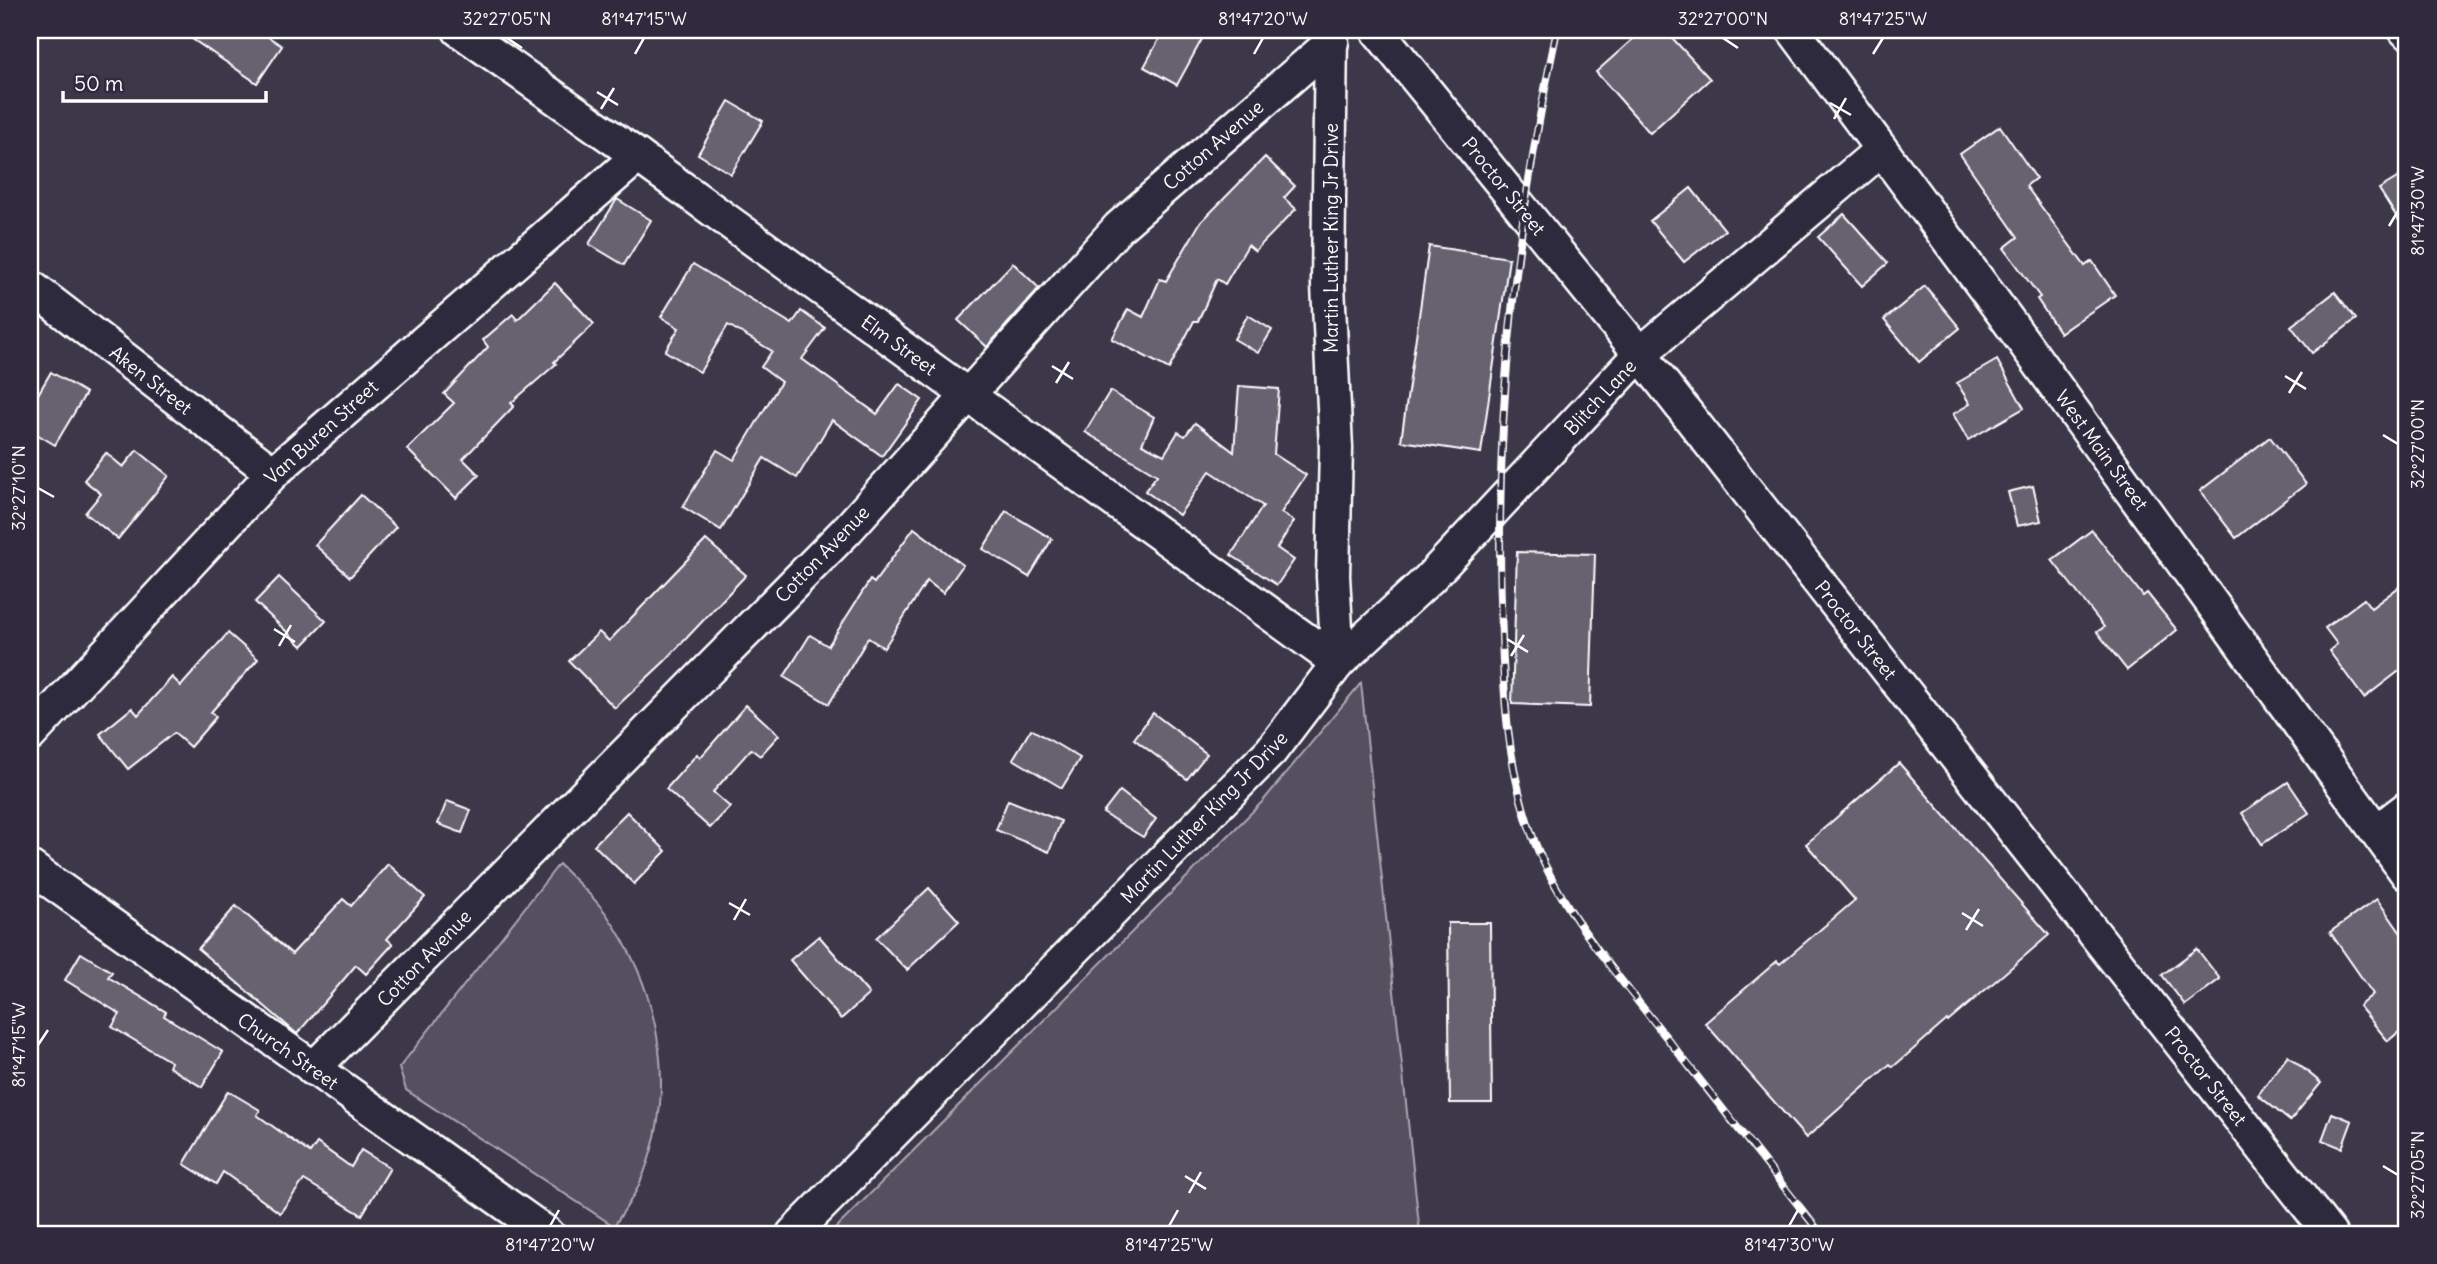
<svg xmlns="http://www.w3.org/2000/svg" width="2437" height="1264" font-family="Delius,sans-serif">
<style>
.green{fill:#555060;stroke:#aaa8b0;stroke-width:2}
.building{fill:#666270;stroke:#fff;stroke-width:2}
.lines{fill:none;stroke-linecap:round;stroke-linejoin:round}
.minor-casing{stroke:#fff;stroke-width:37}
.minor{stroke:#2f2a3d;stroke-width:32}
.rail-casing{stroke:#fff;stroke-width:8}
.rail{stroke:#2f2a3d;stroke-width:5;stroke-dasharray:16;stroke-linecap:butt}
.ticks{fill:none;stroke:#fff;stroke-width:2.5}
.labels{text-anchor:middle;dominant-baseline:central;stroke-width:6;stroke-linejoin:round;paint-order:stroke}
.street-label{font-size:19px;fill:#fff;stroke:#2f2a3d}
.neatline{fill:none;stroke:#fff;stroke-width:2.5}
.ticks-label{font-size:18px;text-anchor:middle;fill:#fff}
</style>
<rect width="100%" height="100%" fill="#3c3749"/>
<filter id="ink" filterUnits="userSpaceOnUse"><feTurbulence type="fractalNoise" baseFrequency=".0143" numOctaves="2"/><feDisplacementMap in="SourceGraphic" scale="14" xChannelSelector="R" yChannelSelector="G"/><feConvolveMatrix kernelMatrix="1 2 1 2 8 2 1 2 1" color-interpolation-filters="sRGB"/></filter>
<g filter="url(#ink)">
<g class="green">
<path d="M1361 683 1420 1234H830L1263 801Z"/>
<path d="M559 864C574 880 594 896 607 915 662 994 679 1095 639 1185 633 1199 622 1213 614 1226L406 1090 399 1068Z"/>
</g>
<g class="building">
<path d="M179 30H258L282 46 257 83Z"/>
<path d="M1164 30H1207L1177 85 1144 67Z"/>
<path d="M1643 30H1665L1710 79 1650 133 1596 72Z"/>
<path d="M729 101 763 121 731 174 698 154Z"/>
<path d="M2000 126 2036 178 2026 186 2085 266 2092 261 2115 295 2060 333 2037 299 2040 297 2004 248 2018 237 1960 154Z"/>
<path d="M1265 157 1295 186 1284 198 1296 209 1255 251 1248 245 1225 284 1217 279 1198 321H1194L1169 369 1112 339 1128 309 1143 317 1160 279 1166 281 1200 223Z"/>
<path d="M2407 172V233L2379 189Z"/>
<path d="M1691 188 1725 230 1684 262 1650 221Z"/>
<path d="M617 199 651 220 624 265 589 244Z"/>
<path d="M1844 214 1888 263 1862 286 1818 237Z"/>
<path d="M1429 246 1509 258 1481 453 1401 441Z"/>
<path d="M1013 263 1039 288 987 347 958 320Z"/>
<path d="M693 264 792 324 801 311 825 328 802 359 877 414 899 384 922 400 882 456 832 420 797 478 764 458 721 530 683 507 717 450 734 460 781 382 761 367 772 351 728 325 700 372 665 351 679 328 661 317Z"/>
<path d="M555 283 594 324 554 362 556 364 511 403 514 406 463 459 479 475 456 498 407 449 454 403 444 394 488 347 483 340 513 314 517 320Z"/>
<path d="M1925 286 1960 328 1919 362 1884 320Z"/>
<path d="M2335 292 2356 319 2312 353 2291 326Z"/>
<path d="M1248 315 1272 330 1258 353 1234 339Z"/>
<path d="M1997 360 2024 408 1968 440 1953 414 1970 404 1957 383Z"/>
<path d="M51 372 86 393 55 445 30 430V408Z"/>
<path d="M1239 386 1279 389 1274 454 1306 475 1281 513 1294 521 1277 548 1294 560 1277 585 1231 555 1263 506 1210 471 1179 515 1145 491 1157 475 1085 432 1110 391 1154 417 1142 444 1164 455 1178 432 1185 436 1195 423 1234 452Z"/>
<path d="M2270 437 2306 484 2236 538 2200 491Z"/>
<path d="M137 450 169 476 118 539 85 513 101 494 84 480 106 453 123 467Z"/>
<path d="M2033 486 2041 521 2017 526 2008 492Z"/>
<path d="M361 495 396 527 350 577 315 545Z"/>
<path d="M1006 511 1052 539 1029 577 983 549Z"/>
<path d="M914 528 963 565 943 593 927 581 884 648 868 638 829 704 784 677 810 635 828 646 870 580 874 583Z"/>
<path d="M2092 530 2143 596 2147 593 2177 630 2127 670 2097 632 2104 627 2052 560Z"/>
<path d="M706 540 746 575 665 661 615 708 569 661 599 632 609 641Z"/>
<path d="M1517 552 1595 554 1590 707 1512 704Z"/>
<path d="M279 577 326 621 302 646 255 602Z"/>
<path d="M2407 581V665L2364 698 2329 651 2337 644 2325 628 2364 599 2371 608Z"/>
<path d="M228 633 258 659 211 712 216 717 190 747 174 733 128 769 100 734 132 708 138 715 172 677 181 686Z"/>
<path d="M746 705 779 735 760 756 751 749 713 792 730 807 710 828 666 789 697 754 700 758Z"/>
<path d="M1153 713 1207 754 1187 779 1134 739Z"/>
<path d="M1031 729 1080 758 1062 788 1013 759Z"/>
<path d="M1899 763 2049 935 1948 1022 1947 1020 1893 1067 1890 1064 1806 1138 1705 1023 1777 961 1780 964 1855 900 1806 844Z"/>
<path d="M2288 782 2309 813 2262 844 2242 813Z"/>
<path d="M1120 791 1156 819 1143 837 1103 813Z"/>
<path d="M1008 800 1061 821 1049 852 996 830Z"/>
<path d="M447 801 471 810 462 833 438 824Z"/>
<path d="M627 812 666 851 634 884 594 845Z"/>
<path d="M388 864 425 897 387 939 393 944 366 974 356 965 297 1034 198 949 236 906 292 954 343 899 351 906Z"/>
<path d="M929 888 959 921 907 970 876 938Z"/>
<path d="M2377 899 2407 942V1025L2388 1041 2359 1006 2373 994 2330 932Z"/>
<path d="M1448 923H1490L1492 1103H1450Z"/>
<path d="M819 936 869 994 841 1019 790 960Z"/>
<path d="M2197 949 2220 979 2185 1005 2162 975Z"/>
<path d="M81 953 112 972 108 977 166 1012 164 1016 223 1052 202 1087 169 1067 171 1062 112 1027 120 1014 65 980Z"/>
<path d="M2288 1056 2321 1083 2290 1121 2258 1095Z"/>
<path d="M228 1091 260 1110 257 1115 310 1153 317 1143 351 1167 361 1150 390 1168 362 1215 304 1180 280 1213 223 1172 216 1184 184 1164Z"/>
<path d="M2332 1113 2352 1121 2342 1148 2322 1140Z"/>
</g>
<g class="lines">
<g class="minor-casing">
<g id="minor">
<path d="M459 30 638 156 1338 663"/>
<path d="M1377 30 1640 354 2330 1234"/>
<path d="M1793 30 2007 319 2407 874"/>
<path d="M2405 30 2407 32"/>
<path d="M1331 31 1328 285 1336 448 1333 576 1338 663"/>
<path d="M30 286 273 473"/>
<path d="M30 735 273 473 638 156"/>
<path d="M2377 831 2407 808"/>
<path d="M30 867 548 1234"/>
<path d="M313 1069 847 530 1119 227 1332 42"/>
<path d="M793 1234 1271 751 1338 663 1429 579 1640 354 1881 150"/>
</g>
</g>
<use href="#minor" class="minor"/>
<g class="rail-casing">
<path id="rail" d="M1557 30C1516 220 1495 409 1501 603 1503 683 1505 767 1535 843 1563 912 1613 970 1659 1028 1713 1096 1767 1165 1821 1234"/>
</g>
<use href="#rail" class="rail"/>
</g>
</g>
<path class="ticks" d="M507 38 522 48M1723 38 1738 48M635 54 644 38M1254 54 1263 38M1873 54 1883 38M597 92 618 105M1830 103 1851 115M601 109 614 88M1834 119 1846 98M2389 226 2398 211M1052 366 1073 379M2285 376 2306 389M1056 383 1069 362M2289 393 2302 372M2383 435 2398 444M38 488 54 497M274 629 295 642M1507 639 1528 652M279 646 291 625M1511 656 1524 635M729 903 750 915M1962 913 1983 926M734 920 746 899M1966 930 1979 909M38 1045 48 1030M2383 1166 2398 1175M1185 1176 1206 1189M1189 1193 1201 1172M550 1226 559 1210M1169 1226 1178 1210M1789 1226 1798 1210"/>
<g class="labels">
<g class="street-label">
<text transform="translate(1213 145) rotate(-41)">Cotton Avenue</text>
<text transform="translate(1504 186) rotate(51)">Proctor Street</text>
<text transform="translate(1331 238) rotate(-90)">Martin Luther King Jr Drive</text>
<text transform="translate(899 345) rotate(36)">Elm Street</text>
<text transform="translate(151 380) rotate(38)">Aken Street</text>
<text transform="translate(1600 397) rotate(-47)">Blitch Lane</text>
<text transform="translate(321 432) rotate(-42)">Van Buren Street</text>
<text transform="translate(2102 450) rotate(54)">West Main Street</text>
<text transform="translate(822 554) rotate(-46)">Cotton Avenue</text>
<text transform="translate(1856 630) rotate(52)">Proctor Street</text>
<text transform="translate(1204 817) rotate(-46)">Martin Luther King Jr Drive</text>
<text transform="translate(424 958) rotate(-46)">Cotton Avenue</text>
<text transform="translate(288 1051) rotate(35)">Church Street</text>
<text transform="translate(2206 1076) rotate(52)">Proctor Street</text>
</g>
</g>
<rect width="2437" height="1264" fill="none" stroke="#2f2a3d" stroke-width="77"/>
<path d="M63 91v10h203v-10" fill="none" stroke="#ffffff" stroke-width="3.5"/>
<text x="74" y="91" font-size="21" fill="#ffffff" stroke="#2f2a3d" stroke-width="5" paint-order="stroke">50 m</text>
<rect x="38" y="38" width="2360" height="1188" class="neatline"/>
<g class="ticks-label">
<text x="507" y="25">32°27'05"N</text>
<text x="644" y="25">81°47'15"W</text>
<text x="1263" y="25">81°47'20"W</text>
<text x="1723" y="25">32°27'00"N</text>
<text x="1883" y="25">81°47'25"W</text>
<text transform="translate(2418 211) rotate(-90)" y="6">81°47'30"W</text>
<text transform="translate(2418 444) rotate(-90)" y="6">32°27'00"N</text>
<text transform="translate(19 488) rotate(-90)" y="6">32°27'10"N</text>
<text transform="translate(19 1045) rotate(-90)" y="6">81°47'15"W</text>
<text transform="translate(2418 1175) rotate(-90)" y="6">32°27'05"N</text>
<text x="550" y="1251">81°47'20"W</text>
<text x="1169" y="1251">81°47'25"W</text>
<text x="1789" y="1251">81°47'30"W</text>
</g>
</svg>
